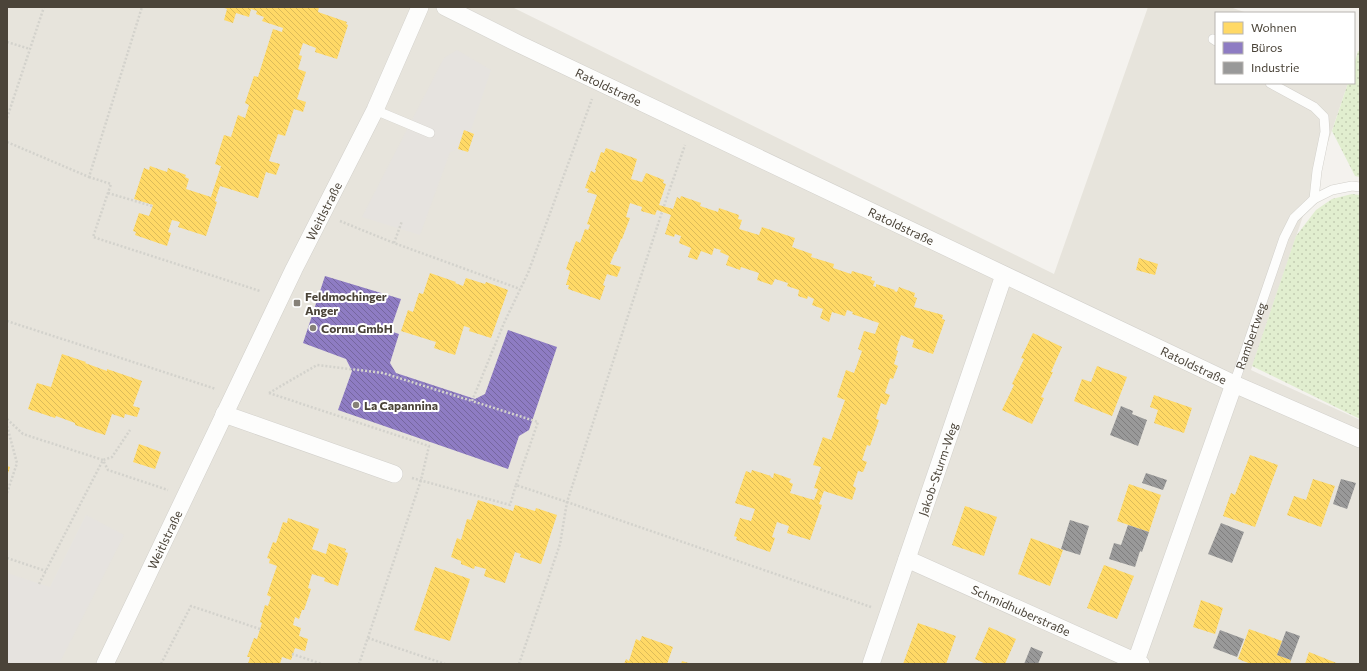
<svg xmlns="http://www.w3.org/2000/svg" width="1367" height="671" font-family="Commissioner,sans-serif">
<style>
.residential{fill:#e7e4dc}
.grass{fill:url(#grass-dots)}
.parking{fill:#e6e3df}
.homes{fill:url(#homes-back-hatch)}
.offices{fill:url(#offices-back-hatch)}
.industry{fill:url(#industry-back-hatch)}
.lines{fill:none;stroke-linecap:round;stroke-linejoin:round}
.lane-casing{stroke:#d2d0cb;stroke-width:10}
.street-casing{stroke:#d2d0cb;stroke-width:18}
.path{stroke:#d3d2cc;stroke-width:2.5;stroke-dasharray:2 2;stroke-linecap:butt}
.lane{stroke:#fdfdfc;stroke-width:9}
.street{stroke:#fdfdfc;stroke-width:17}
.poi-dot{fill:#868178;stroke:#fff;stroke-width:1.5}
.labels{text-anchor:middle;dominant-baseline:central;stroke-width:4;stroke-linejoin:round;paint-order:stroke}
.street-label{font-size:12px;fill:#4b4439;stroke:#fff}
.poi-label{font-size:12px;font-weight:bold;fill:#4b4439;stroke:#fff;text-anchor:start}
</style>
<defs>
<pattern id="grass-dots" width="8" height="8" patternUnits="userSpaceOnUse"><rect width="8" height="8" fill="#e1eecf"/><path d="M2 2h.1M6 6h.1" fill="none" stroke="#c3cdb2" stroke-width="1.8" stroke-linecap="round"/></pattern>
<pattern id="homes-back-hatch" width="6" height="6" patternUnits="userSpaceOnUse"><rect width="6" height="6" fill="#ffd966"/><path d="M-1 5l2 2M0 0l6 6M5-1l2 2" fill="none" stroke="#dcbb59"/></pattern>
<pattern id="offices-back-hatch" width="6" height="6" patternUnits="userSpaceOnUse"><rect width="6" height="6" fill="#8e7cc3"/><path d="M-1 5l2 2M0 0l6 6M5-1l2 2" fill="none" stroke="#76679f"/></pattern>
<pattern id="industry-back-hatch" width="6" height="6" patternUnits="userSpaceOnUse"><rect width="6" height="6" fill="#999"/><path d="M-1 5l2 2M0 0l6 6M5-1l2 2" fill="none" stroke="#7f7e7e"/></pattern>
</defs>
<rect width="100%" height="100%" fill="#f4f2ee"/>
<path class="residential" d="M7 7H512L1054 274 1148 7H1230L1247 13H1216V83H1348L1251 370 1360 420V664H7Z"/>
<g class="grass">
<path d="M1358 51 1360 52V177L1355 176 1332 131 1348 83H1354V65Z"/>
<path d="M1352 194 1360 195V419L1252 366 1296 236 1316 210 1332 199Z"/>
</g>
<g class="parking">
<path d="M457 50 491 70 470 133 464 130 458 149 450 152 420 235 362 217 444 58Z"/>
<path d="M86 515 124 535 59 664H7V573L50 587Z"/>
</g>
<g class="homes">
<path d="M222 7H319L318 12 347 22 346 24 348 25 337 59 315 52 316 48 303 43 299 55 302 56 298 69 306 72 297 99 306 102 303 112 294 109 285 136 278 134 269 161 280 164 276 175 266 172 258 198 220 186 215 201 217 202 206 236 178 227 180 222 172 220 168 232 171 233 167 246 135 235 136 232 133 231 139 213 149 216 153 205 134 199 144 168 149 170 150 166 167 172 168 168 186 175 185 177 189 179 186 189 211 197 221 166 215 164 224 135 231 137 238 115 245 118 249 105 245 103 254 76 258 77 273 29 282 32 283 28 262 21 264 17 256 14 257 11 251 9 249 17 236 13 233 23 224 20 227 9Z"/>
<path d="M464 130 474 134 468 152 458 149Z"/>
<path d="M606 148 637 159 631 179 642 182 646 173 664 180 663 183 666 184 659 205 673 209 677 197 680 199 681 196 701 203 700 206 718 212 719 208 739 215 738 219 742 220 739 229 759 235 762 227 795 238 792 247 812 254 811 257 834 264 833 268 851 274 852 271 872 277 871 280 875 281 873 286 876 287V284L895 290 894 291 897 292 899 287 915 293 914 297 917 298 914 307 943 315 942 319 945 320 933 354 912 347 914 340 901 335 896 350 898 351 894 364 898 366 893 379 890 378 885 393 890 395 886 405 881 403 876 419 879 420 870 446 867 445 862 460 867 462 863 472 858 471 853 486 856 488 852 500 824 491 819 504 822 505 810 540 787 533 789 526 777 522 772 537 775 538 770 552 736 540 737 537 734 536 740 518 751 521 755 509 735 503 746 471 751 473 752 470 771 476 770 477 773 478 774 473 791 479 789 482 793 484 790 493 814 500 818 489 814 488 821 467 813 465 823 437 831 440 845 400 837 397 846 370 854 373 862 351 858 349 864 331 875 334 879 323 852 314 853 312 847 310 845 316 832 312 829 322 820 318 823 309 812 305 814 299 808 296 807 299 798 296 799 290 787 286 788 283 775 279 772 285 757 280 759 273 741 267 740 270 726 265 729 256 720 252 721 250 714 248 712 255 701 251 697 260 688 257 691 248 679 243 681 236 675 234 674 237 665 234 671 215 657 210 655 215 641 211 642 207 630 203 626 217 630 218 622 239H621L616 252H615L610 264 621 267 617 277 607 274 603 285 605 286 600 300 568 289 569 285H566L570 271 566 269 576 241 580 243 585 229 588 230 589 228 590 225 587 224 597 195 587 192 589 189 585 188 591 171 595 173 596 170H595L601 152 604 153Z"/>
<path d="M1139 258 1158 264 1155 275 1136 270Z"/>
<path d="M430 273 456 282 455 283 463 286 466 278 485 284 486 282 508 290 491 338 469 331 470 328 464 326 455 355 434 348 436 342 401 331 408 310 413 312 419 293 423 294Z"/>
<path d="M1033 333 1062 347 1051 372H1053L1041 397 1044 398 1032 424 1002 410 1014 385 1012 384 1024 359 1021 358Z"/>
<path d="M62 354 86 362 85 363 107 371V369L142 381 133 406 140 408 137 417 125 414 124 418 112 414 105 435 75 425V423L56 416 55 418 28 409 37 383 51 387Z"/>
<path d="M1097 366 1127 377 1112 416 1074 401 1082 379 1091 382Z"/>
<path d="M1154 395 1192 408 1184 433 1154 423 1158 410 1150 407Z"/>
<path d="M139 444 161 452 155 469 133 462Z"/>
<path d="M1250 455 1278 465 1255 527 1223 516 1231 493 1235 495Z"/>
<path d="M7 466 10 467 7 476Z"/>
<path d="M1313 479 1335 486 1321 527 1287 515 1294 496 1306 500Z"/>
<path d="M1129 484 1161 495 1149 532 1117 521Z"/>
<path d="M478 500 513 511 515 505 535 511 536 508 557 515 541 564 520 557 521 554 515 552 505 583 484 576 486 569 475 566 474 569 461 564V561L451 557 457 538 461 540 467 519 471 520Z"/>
<path d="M965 506 997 517 984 556 952 545Z"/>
<path d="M288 518 319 529 312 549 326 554 329 543 346 549 345 552 348 553 338 586 324 581 325 578 312 574 308 588 311 589 304 610H302L299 619 295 617 293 625 301 628 299 636 308 639 305 651 295 648 291 660 282 657 280 664H248L250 657H247L254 638 257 639 262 623 260 622 265 605 268 606 271 597 267 595 277 566 269 563 270 559 267 558 273 542 276 543 283 522 287 523Z"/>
<path d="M1031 538 1063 550 1050 586 1018 574Z"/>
<path d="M1104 565 1134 576 1117 619 1087 608Z"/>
<path d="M435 567 470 579 450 641 414 630Z"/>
<path d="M1201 600 1223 608 1215 634 1193 627Z"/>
<path d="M918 623 956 636 946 664H903Z"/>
<path d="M989 627 1016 639 1005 664H986L975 659Z"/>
<path d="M1249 629 1282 641 1277 655 1291 660 1290 664H1251L1238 659Z"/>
<path d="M642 636 673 647 667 664H624L626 659 629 661 636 639 640 641Z"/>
<path d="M1309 652 1339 664H1305Z"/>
<path d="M682 661 692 664H681Z"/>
</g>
<path class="offices" d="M325 276 401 299 390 331 399 334 390 363 396 373 475 399 485 394 508 330 557 347 529 430 519 436 508 469 338 410 352 371 346 359 303 343Z"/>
<g class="industry">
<path d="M1121 406 1133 411 1132 414 1147 420 1138 446 1110 435Z"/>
<path d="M1146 473 1167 480 1163 490 1142 483Z"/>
<path d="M1341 479 1356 483 1347 509 1333 504Z"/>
<path d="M1070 520 1089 526 1080 555 1061 549Z"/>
<path d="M1221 523 1244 532 1232 563 1208 554Z"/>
<path d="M1128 525 1149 532 1142 552 1140 551 1135 567 1109 559 1114 543 1121 545Z"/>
<path d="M1220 630 1244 639 1237 657 1213 648Z"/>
<path d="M1286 631 1300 636 1291 660 1277 655Z"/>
<path d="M1031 647 1043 652 1038 664H1024Z"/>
</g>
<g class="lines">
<g class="lane-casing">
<g id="lane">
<path d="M1213 39 1216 41"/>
<path d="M1270 83 1314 107 1324 117 1325 132 1317 171 1314 199"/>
<path d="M375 110 430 133"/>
<path id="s1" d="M1234 384 1284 238 1294 218 1314 199 1332 190 1352 186 1360 187"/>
</g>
</g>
<g class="street-casing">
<g id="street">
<path id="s2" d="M445 7 519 44 1234 384 1360 439"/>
<path d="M224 414 394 474"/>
<path id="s3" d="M907 559 1141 664"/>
<path id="s4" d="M105 664 294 269 375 110 420 7"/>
<path id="s5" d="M871 664 1004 275"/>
<path d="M1135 664 1234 384"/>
</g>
</g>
<g class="path">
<path d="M7 42 30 49"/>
<path d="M7 118 44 7"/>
<path d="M7 142 89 177 142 7"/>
<path d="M89 177 111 184 93 237 260 291"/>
<path d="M108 193 152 206"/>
<path d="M664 206 685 145"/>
<path d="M340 221 394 243 520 289"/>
<path d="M394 243 402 221"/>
<path d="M7 321 216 389"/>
<path d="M269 393 429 446 421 480 359 664"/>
<path d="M269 393 317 365 383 373 472 401"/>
<path d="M7 419 23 434 103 460 108 470 168 490"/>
<path d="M7 426 17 463 7 493"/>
<path d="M412 478 510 505 516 485 567 502 871 607"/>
<path d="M516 485 538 422 472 401 504 323 528 273 592 99"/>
<path d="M7 558 46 571"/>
<path d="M39 584 103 460 112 457 130 430"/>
<path d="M368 638 445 664"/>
<path d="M292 654 322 664"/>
<path d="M161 664 191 606 260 629"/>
<path d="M519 664 560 544 567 502 662 212"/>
</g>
<use href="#lane" class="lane"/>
<use href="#street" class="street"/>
</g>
<g class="poi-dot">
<rect x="293" y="299" width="8" height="8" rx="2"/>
<circle cx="313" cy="328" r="4"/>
<circle cx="356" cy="405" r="4"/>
</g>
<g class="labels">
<g class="street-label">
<text stroke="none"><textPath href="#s2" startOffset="182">Ratoldstraße</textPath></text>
<text stroke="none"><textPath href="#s4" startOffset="503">Weitlstraße</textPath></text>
<text stroke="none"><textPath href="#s2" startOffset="506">Ratoldstraße</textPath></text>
<text stroke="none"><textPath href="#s1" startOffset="51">Rambertweg</textPath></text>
<text stroke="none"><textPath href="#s2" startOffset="830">Ratoldstraße</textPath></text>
<text stroke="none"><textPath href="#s5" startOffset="206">Jakob-Sturm-Weg</textPath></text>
<text stroke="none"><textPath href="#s4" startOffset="138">Weitlstraße</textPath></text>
<text stroke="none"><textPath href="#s3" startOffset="125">Schmidhuberstraße</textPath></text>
</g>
<g class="poi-label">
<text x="305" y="296">Feldmochinger<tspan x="305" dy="14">Anger</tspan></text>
<text x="321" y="328">Cornu GmbH</text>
<text x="364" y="405">La Capannina</text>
</g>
</g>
<rect width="1367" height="671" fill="none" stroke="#4b4439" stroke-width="16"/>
<rect x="1215" y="12" width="140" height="72" fill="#ffffff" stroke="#b7b4b0"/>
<rect x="1223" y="22" width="20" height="12" fill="#ffd966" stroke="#b7b4b0"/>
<text x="1251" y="32" font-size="12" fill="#4b4439">Wohnen</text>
<rect x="1223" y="42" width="20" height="12" fill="#8e7cc3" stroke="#b7b4b0"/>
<text x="1251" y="52" font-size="12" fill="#4b4439">Büros</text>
<rect x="1223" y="62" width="20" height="12" fill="#999999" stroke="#b7b4b0"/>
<text x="1251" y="72" font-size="12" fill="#4b4439">Industrie</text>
</svg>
